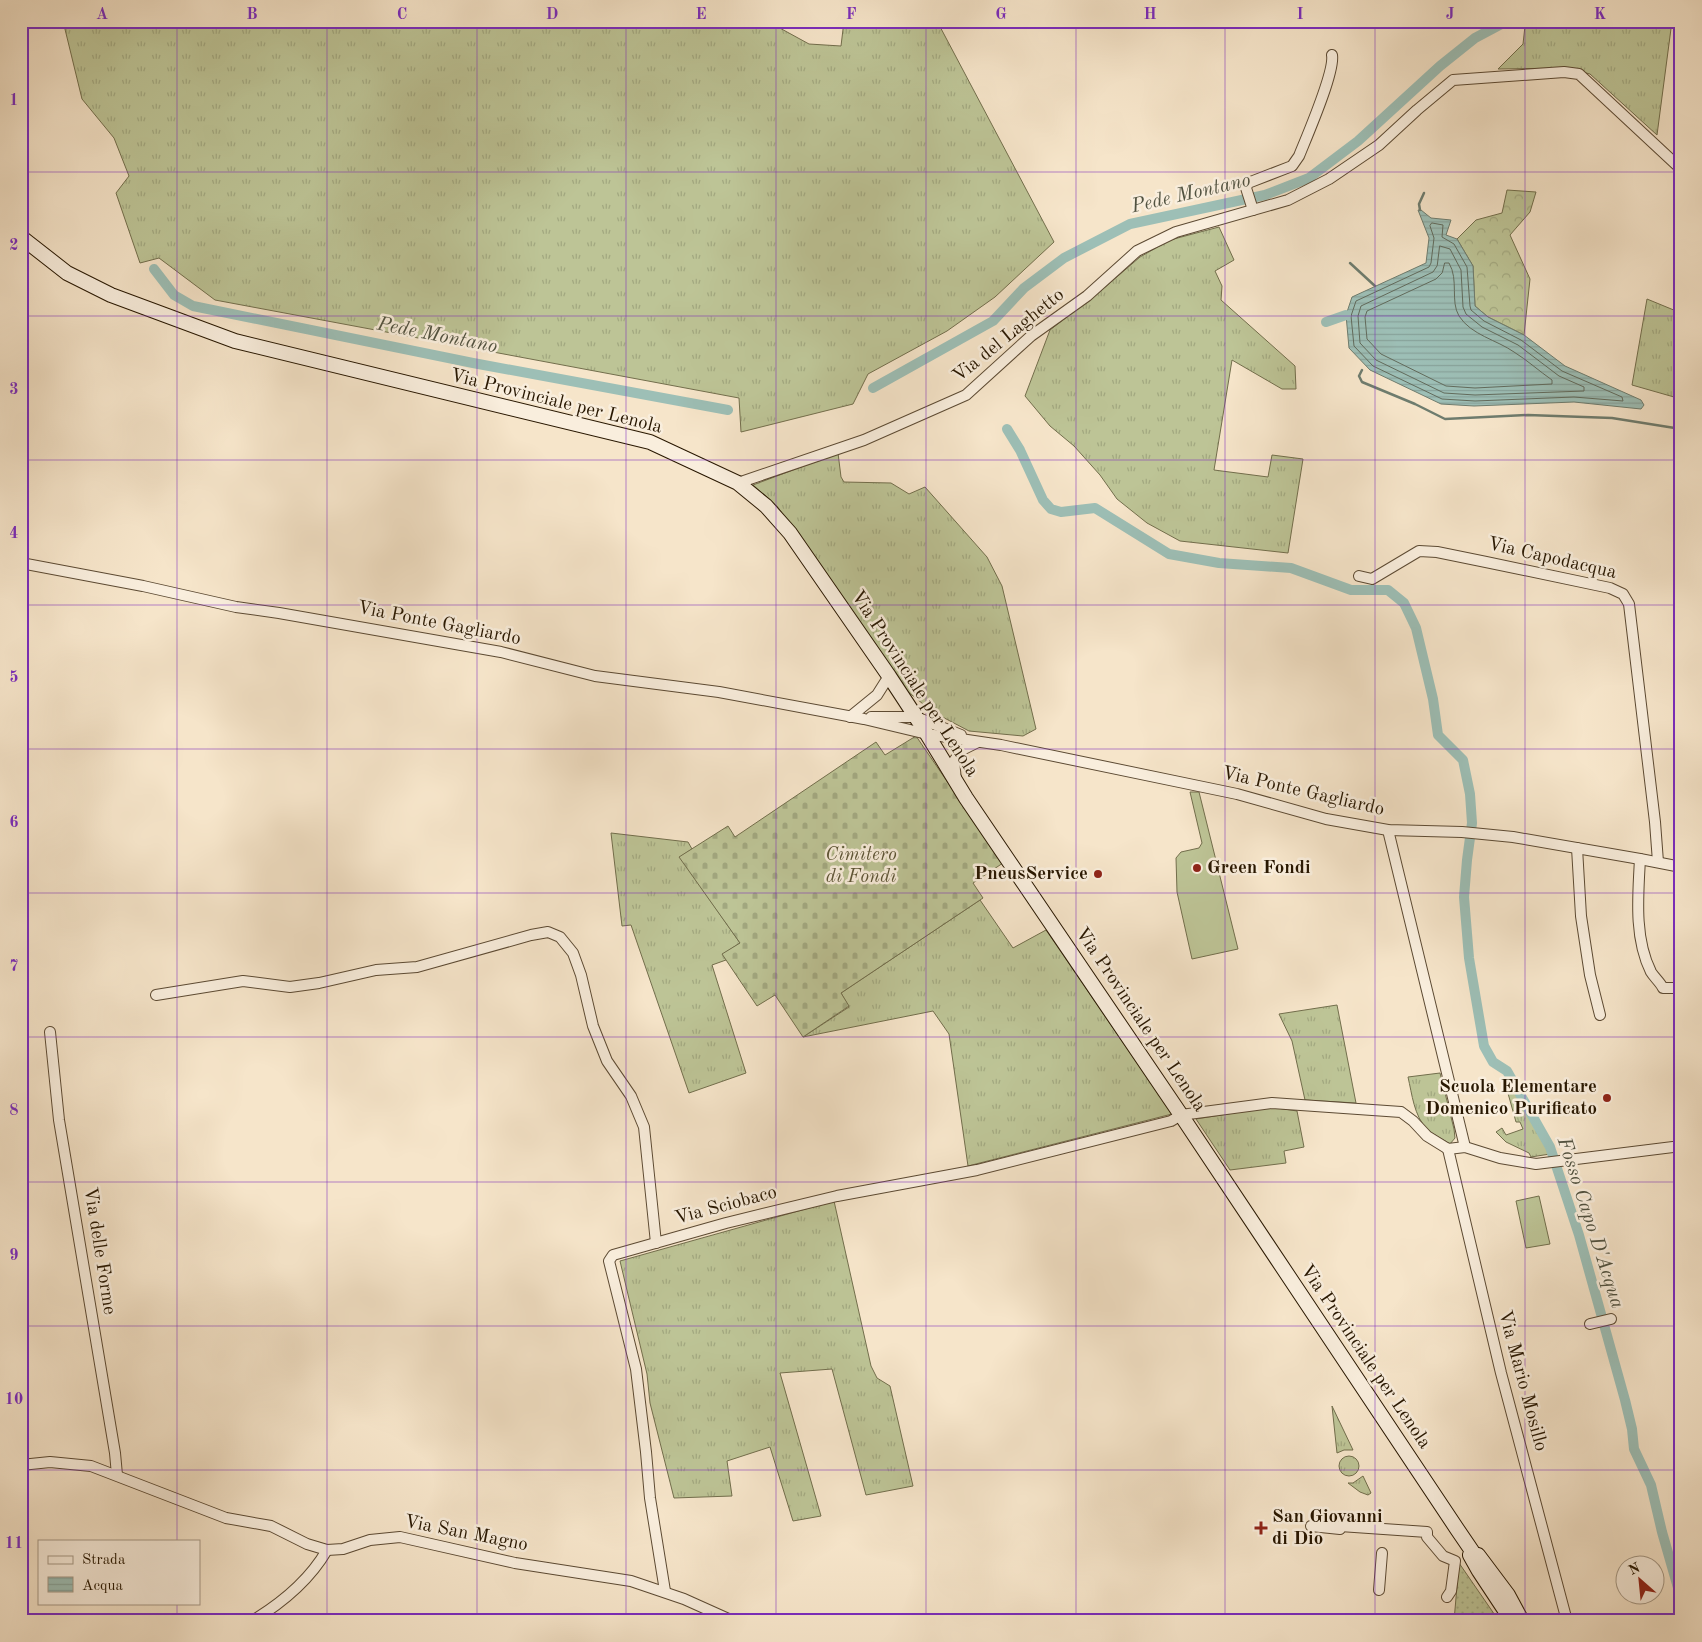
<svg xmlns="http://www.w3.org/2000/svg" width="1702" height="1642" font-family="'Old Standard TT',serif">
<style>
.grass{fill:url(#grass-tufts);stroke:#726e4c}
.forest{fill:url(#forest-crowns);stroke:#726e4c}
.cemetery{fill:url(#cemetery-stones);stroke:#726e4c}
.park{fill:url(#park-dots);stroke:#726e4c}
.garden{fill:#bdc496;stroke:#726e4c}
.water{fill:url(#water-rules);stroke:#6e7c6e}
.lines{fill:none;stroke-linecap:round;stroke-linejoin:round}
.shore{stroke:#626b5c;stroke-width:1}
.stream{stroke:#6e7c6e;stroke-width:2.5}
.canal{stroke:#9dbfb6;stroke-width:10}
.street-casing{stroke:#5c4a33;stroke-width:12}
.secondary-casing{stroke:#281701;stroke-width:16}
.street{stroke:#f9eedd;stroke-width:10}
.secondary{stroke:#f9eedd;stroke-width:14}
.grid{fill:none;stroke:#7b2cbf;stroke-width:1;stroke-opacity:0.55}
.poi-dot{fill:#8f2418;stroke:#f9eedd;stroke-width:2}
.labels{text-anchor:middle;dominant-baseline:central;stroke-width:5;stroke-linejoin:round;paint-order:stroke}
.street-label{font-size:19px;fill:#281701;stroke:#f9eedd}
.park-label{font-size:19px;font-style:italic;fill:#5c5435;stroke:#f9eedd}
.poi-label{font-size:19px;font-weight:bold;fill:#281701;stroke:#f9eedd;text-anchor:start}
.water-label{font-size:20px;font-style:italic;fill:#515240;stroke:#f9eedd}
.neatline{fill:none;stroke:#7b2cbf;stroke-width:2}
.grid-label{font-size:16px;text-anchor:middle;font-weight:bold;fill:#7b2cbf}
</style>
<defs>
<pattern id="grass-tufts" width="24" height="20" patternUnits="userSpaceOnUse" patternTransform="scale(1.25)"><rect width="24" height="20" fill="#bdc496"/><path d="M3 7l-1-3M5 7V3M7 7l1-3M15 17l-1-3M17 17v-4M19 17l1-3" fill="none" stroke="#a2a880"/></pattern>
<pattern id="forest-crowns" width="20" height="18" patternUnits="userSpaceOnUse" patternTransform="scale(1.25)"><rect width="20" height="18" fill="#bdc496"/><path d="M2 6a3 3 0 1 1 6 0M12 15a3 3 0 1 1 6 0" fill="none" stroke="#a2a880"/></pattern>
<pattern id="cemetery-stones" width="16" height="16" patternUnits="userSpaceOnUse" patternTransform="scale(1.25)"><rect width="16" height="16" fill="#bdc496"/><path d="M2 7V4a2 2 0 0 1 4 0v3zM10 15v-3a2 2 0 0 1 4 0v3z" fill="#a2a880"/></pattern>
<pattern id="park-dots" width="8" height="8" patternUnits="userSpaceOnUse" patternTransform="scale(1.25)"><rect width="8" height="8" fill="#bdc496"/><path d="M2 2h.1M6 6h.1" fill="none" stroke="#a2a880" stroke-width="1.8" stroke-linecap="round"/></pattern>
<pattern id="water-rules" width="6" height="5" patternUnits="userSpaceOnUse" patternTransform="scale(1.25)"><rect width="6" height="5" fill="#9dbfb6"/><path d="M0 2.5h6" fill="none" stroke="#87a39b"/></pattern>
</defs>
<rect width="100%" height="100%" fill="#f6e5ca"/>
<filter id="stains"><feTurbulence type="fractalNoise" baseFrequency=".004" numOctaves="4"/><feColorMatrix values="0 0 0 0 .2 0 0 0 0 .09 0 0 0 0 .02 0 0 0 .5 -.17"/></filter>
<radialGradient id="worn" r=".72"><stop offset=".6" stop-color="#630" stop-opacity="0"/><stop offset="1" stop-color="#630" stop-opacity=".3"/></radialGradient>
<g class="grass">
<path d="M63 21H767L809 44 841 46 844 21H937L1054 242 995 297 947 331 868 374 853 404 741 432 739 398 215 300 159 258 140 263 116 193 129 176 114 138 82 99Z"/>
<path d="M1540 21H1672L1657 135 1590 74 1566 68 1498 69 1523 44 1525 26Z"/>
<path d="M1219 227 1234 260 1215 271 1222 286 1221 300 1295 366 1296 389H1282L1232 360 1214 470 1268 477 1272 455 1303 459 1288 553 1180 541 1147 523 1117 499 1100 475 1074 446 1050 426 1025 396 1050 330 1104 288 1140 257 1170 240Z"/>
<path d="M1647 299 1681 313V399L1632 385Z"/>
<path d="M838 453 841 477 844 482 891 483 909 494 925 487 987 557 1002 586 1036 729 1023 736 969 731 933 712 902 687 777 506 753 485Z"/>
<path d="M611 833 688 842 692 849 680 857 740 943 723 954 726 960 712 965 746 1073 689 1093 631 925 622 926Z"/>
<path d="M980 900 1013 948 1046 930 1172 1114 968 1166 949 1034 933 1011 803 1037 849 1007 841 993Z"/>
<path d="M1337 1005 1356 1103 1305 1100 1292 1041 1279 1014Z"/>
<path d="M1440 1073 1454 1129 1455 1138 1450 1144C1443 1139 1433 1135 1427 1129 1414 1116 1412 1094 1408 1077Z"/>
<path d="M1508 1078 1550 1154 1531 1157 1529 1153 1506 1142 1496 1132 1502 1128 1506 1135 1523 1129 1520 1122H1516L1504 1079Z"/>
<path d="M1271 1107 1297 1111 1304 1147 1284 1151 1286 1163 1230 1170 1196 1119Z"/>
<path d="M834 1201 871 1366 877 1378 890 1386 913 1486 866 1495 832 1369 780 1373 821 1516 793 1521 770 1447 727 1461 732 1496 674 1498 650 1403 647 1374 620 1261Z"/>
<path d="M1332 1406 1353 1450H1344L1337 1453Z"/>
<circle cx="1349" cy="1466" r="10"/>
<path d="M1363 1476 1371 1493 1368 1495 1360 1492 1348 1483H1353Z"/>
</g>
<path class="forest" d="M1507 190 1536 192 1530 212 1510 235 1530 279 1524 335 1488 317 1475 306 1473 266 1457 239 1476 220 1502 213Z"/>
<path class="cemetery" d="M916 736 1003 863 973 883 983 898 841 993 849 1006 803 1037 775 995 757 1006 722 954 740 943 679 857 728 826 735 837 876 742 885 755Z"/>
<path class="park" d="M1459 1563 1499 1621H1454Z"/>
<g class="garden">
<path d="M1190 792H1199L1238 949 1192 959 1177 892 1176 858 1181 852 1199 848 1202 843Z"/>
<path d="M1539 1196 1550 1244 1526 1248 1516 1201Z"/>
</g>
<path class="water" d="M1418 210H1421L1431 218 1451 220 1446 235 1457 239 1473 266 1475 306 1488 317 1524 335 1565 366 1641 400 1644 405 1641 409 1574 402 1474 406 1441 404 1370 370 1349 348 1346 315 1352 297 1426 263 1429 238Z"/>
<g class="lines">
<g class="shore">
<path d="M1432 223 1443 225 1442 237 1454 244 1467 267 1470 306 1471 310 1484 321 1521 340 1562 371 1622 397 1623 401 1574 397 1475 401 1442 399 1373 366 1354 346 1351 316 1356 301 1429 267 1431 263 1434 238 1430 226Z"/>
<path d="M1440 246 1450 249 1461 270 1463 307 1466 314 1482 327 1518 345 1559 376 1584 387V391L1475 395 1444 393 1376 360 1360 343 1358 316 1361 306 1433 272 1437 266Z"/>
<path d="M1445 263H1449C1459 280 1450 301 1459 316 1471 335 1497 340 1514 352 1527 360 1539 371 1552 380V384L1475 388 1446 386 1381 354 1367 339 1365 317 1367 311 1436 279 1442 273Z"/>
</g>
<g class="stream">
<path d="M1420 210 1419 204 1424 193"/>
<path d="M1350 263 1375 286"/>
<path d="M1362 370 1359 376 1362 382 1415 404 1445 419 1528 415 1612 418 1681 429"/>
</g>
<g class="canal">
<path d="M154 269 174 295 193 306 473 363 728 410"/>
<path d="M1326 322 1346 315"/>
<path d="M873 388 993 321 1024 288 1064 258 1130 224 1265 195 1309 178 1358 141 1440 66 1475 38 1507 21"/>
<path d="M1007 429 1020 450 1043 500 1051 509 1061 512 1095 508 1169 554 1219 563 1291 568 1351 590H1388L1404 603 1416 628 1433 699 1438 735 1463 760 1470 794 1472 823 1467 860 1464 897 1469 958 1484 1046 1493 1062 1507 1071 1550 1147 1579 1235 1625 1400 1632 1429 1634 1449 1651 1485 1662 1532 1681 1598"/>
</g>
<g class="street-casing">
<g id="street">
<path d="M1253 210 1246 188 1248 183 1292 166 1299 156C1307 136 1335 72 1332 55"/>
<path d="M738 483 864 440 966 395 1031 336 1087 296 1137 251 1176 232 1288 200 1329 179 1379 145 1417 110 1453 80 1564 72 1579 74 1681 169"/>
<path d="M21 563 143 586 236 607 279 613 501 652 595 676 719 692 864 719 927 734 1001 745 1237 794 1326 819 1388 830 1462 832 1513 837 1640 859 1681 867"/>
<path d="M1359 576 1372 579 1419 551 1437 552 1486 562 1610 588 1623 594 1629 604 1655 822 1658 862"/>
<path d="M850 717 877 695 889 676"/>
<path d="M871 717H916L961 735"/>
<path d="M956 780 954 761 962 750 978 742"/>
<path d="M1388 830 1465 1147"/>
<path d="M1577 848 1581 916 1590 975 1600 1015"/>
<path d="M1640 859C1638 896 1634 938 1651 972 1654 977 1660 982 1663 988H1681"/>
<path d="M156 995 243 981 290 987 319 983 376 970 417 967 531 935 548 932 560 937 573 953 581 975 593 1026 607 1061 631 1096 644 1127 656 1243"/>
<path d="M50 1032 59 1120 115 1453 117 1475"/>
<path d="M1448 1149 1501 1373 1567 1621"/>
<path d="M1590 1324 1611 1319"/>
<path d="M21 1465 50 1462 91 1466 226 1518 271 1526 307 1544 327 1550 343 1549 370 1540 400 1537 515 1563 631 1581 684 1599 733 1621"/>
<path d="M1311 1526 1340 1529"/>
<path d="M1340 1526 1427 1532V1537L1443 1556 1455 1561 1451 1591 1447 1597"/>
<path d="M1379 1590 1382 1553"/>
<path d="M665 1591 650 1498 646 1452 636 1369 609 1261 613 1255 726 1223 837 1196 977 1170 1171 1121 1181 1115 1272 1103 1401 1112 1413 1121 1427 1136 1448 1149 1465 1147 1500 1158 1536 1164 1681 1146"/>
<path d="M252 1621C282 1603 309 1581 327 1550"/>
</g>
</g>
<g class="secondary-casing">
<g id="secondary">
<path d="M21 237 67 273 111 295 235 341 650 442 738 483 766 506 790 533 889 676 927 734 966 798 1181 1115 1457 1529 1472 1551 1470 1555 1479 1571 1512 1621"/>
<path d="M1478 1555 1508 1595 1522 1621"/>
</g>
</g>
<use href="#street" class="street"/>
<use href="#secondary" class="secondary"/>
</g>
<path class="grid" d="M177 21V1541M327 21V1621M477 21V1621M626 21V1621M776 21V1621M926 21V1621M1076 21V1621M1225 21V1621M1375 21V1621M1525 21V1621M21 172H1681M21 316H1681M21 460H1681M21 605H1681M21 749H1681M21 893H1681M21 1037H1681M21 1182H1681M21 1326H1681M21 1470H1681M177 1603V1621"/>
<g class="poi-dot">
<circle cx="1197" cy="868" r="5"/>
<circle cx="1098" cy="874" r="5"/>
<circle cx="1607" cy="1098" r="5"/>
<path d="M1258.5 1520.5h5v5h5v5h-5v5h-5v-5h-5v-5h5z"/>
</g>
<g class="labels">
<g class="street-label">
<text transform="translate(1009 336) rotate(-39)">Via del Laghetto</text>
<text transform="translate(556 402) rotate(14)">Via Provinciale per Lenola</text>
<text transform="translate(1552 559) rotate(13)">Via Capodacqua</text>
<text transform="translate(439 624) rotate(11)">Via Ponte Gagliardo</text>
<text transform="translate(914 684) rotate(57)">Via Provinciale per Lenola</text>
<text transform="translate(1303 792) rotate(13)">Via Ponte Gagliardo</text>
<text transform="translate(1140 1020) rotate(56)">Via Provinciale per Lenola</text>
<text transform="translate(726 1206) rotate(-15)">Via Sciobaco</text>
<text transform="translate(99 1251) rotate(81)">Via delle Forme</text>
<text transform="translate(1365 1357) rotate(56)">Via Provinciale per Lenola</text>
<text transform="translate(1522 1381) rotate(75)">Via Mario Mosillo</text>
<text transform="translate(466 1534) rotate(11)">Via San Magno</text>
</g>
<g class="park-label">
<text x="861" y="855">Cimitero<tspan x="861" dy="22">di Fondi</tspan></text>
</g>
<g class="poi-label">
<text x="1207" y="868">Green Fondi</text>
<text x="1088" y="874" text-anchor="end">PneusService</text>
<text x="1597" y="1087" text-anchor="end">Scuola Elementare<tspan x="1597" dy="22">Domenico Purificato</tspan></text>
<text x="1272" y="1517">San Giovanni<tspan x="1272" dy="22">di Dio</tspan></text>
</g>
<g class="water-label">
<text transform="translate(1191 194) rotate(-13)">Pede Montano</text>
<text transform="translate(437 336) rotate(11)">Pede Montano</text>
<text transform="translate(1590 1223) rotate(72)">Fosso Capo D'Acqua</text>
</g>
</g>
<rect width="1702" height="1642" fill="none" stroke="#f6e5ca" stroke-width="55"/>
<rect x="38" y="1540" width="162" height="65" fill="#f9eedd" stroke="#a59885"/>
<rect x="48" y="1556" width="25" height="8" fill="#f9eedd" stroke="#a59885"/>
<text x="82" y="1564" font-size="15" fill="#281701">Strada</text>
<rect x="48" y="1577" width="25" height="15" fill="url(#water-rules)" stroke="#a59885"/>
<text x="82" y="1590" font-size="15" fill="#281701">Acqua</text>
<g transform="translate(1640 1580) rotate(333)"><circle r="24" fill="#f9eedd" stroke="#a59885"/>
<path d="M0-4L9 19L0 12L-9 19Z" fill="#8f2418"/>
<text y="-8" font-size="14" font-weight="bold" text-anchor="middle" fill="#281701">N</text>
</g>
<rect x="28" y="28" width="1646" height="1586" class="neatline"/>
<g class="grid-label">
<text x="102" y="19">A</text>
<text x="252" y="19">B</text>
<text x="402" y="19">C</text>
<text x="552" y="19">D</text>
<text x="701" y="19">E</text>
<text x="851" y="19">F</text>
<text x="1001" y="19">G</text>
<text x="1150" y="19">H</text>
<text x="1300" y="19">I</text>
<text x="1450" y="19">J</text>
<text x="1600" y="19">K</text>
<text x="14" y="105">1</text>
<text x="14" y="250">2</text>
<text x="14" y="394">3</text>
<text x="14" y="538">4</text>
<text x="14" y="682">5</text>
<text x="14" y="827">6</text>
<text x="14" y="971">7</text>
<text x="14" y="1115">8</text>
<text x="14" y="1260">9</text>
<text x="14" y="1404">10</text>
<text x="14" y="1548">11</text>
</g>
<rect width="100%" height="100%" filter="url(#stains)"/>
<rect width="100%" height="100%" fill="url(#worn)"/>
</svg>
